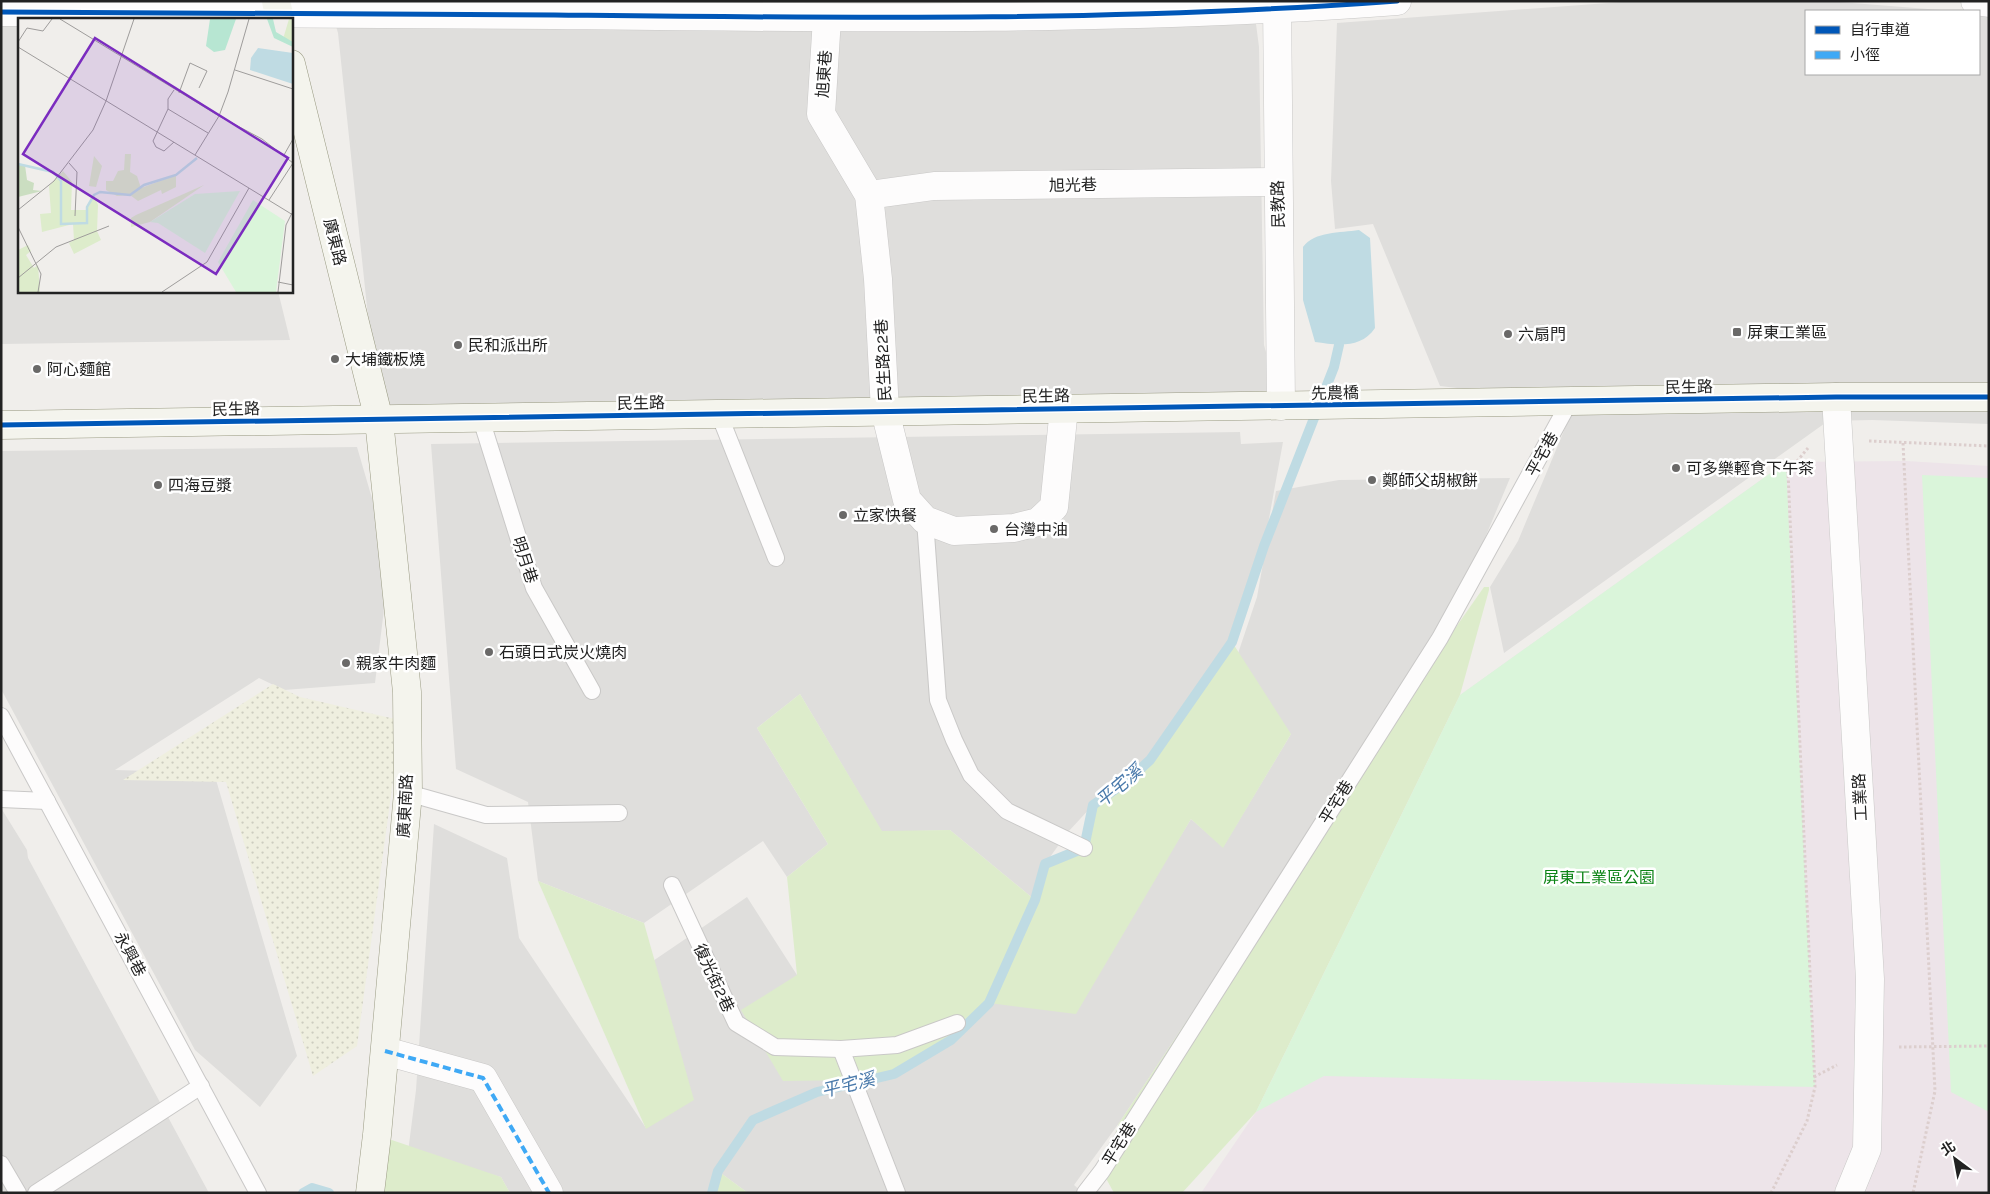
<svg xmlns="http://www.w3.org/2000/svg" width="1990" height="1194" font-family="Karla,'Noto Sans TC',sans-serif">
<style>
.residential{fill:#dfdedc}
.industrial{fill:#ede4e9}
.farmland{fill:url(#farmland-dots)}
.grass{fill:#ddeccb}
.park{fill:#daf5da}
.water{fill:#bfdbe3}
.lines{fill:none;stroke-linecap:round;stroke-linejoin:round}
.stream{stroke:#bfdbe3;stroke-width:10}
.lane-casing{stroke:#c9c8c7;stroke-width:18}
.street-casing{stroke:#c9c8c7;stroke-width:29}
.secondary-casing{stroke:#999a82;stroke-width:29}
.path{stroke:#dccecd;stroke-width:3;stroke-dasharray:2.5 2.5;stroke-linecap:butt}
.lane{stroke:#fdfcfc;stroke-width:16}
.street{stroke:#fdfcfc;stroke-width:28}
.secondary{stroke:#f4f4ed;stroke-width:28}
.quiet{stroke:#3fa9f5;stroke-width:4;stroke-dasharray:8 4;stroke-linecap:butt}
.cycleway-casing{stroke:#fff;stroke-width:8}
.cycleway{stroke:#0057b8;stroke-width:5}
.poi-dot{fill:#6a6968;stroke:#fff;stroke-width:2}
.labels{text-anchor:middle;dominant-baseline:central;stroke-width:5;stroke-linejoin:round;paint-order:stroke}
.street-label{font-size:16px;fill:#222;stroke:#fff}
.poi-label{font-size:16px;fill:#222;stroke:#fff;text-anchor:start}
.park-label{font-size:16px;fill:#0c8416;stroke:#fff}
.water-label{font-size:18px;font-style:italic;fill:#4a7aab;stroke:#fff}
.inset-river{fill:none;stroke:#bfdbe3;stroke-width:2.5}
.inset-road{fill:none;stroke:#9e9c9b;stroke-width:1}
.view{fill:#7b2cbf;fill-opacity:0.15;stroke:#7b2cbf;stroke-width:2.5}
.inset-edge{fill:none;stroke:#222;stroke-width:2.5}
</style>
<defs>
<pattern id="farmland-dots" width="8" height="8" patternUnits="userSpaceOnUse" patternTransform="scale(1.25)"><rect width="8" height="8" fill="#efefdf"/><path d="M2 2h.1M6 6h.1" fill="none" stroke="#cdcdbf" stroke-width="1.8" stroke-linecap="round"/></pattern>
</defs>
<rect width="100%" height="100%" fill="#f0eeeb"/>
<g class="residential">
<path d="M1 1 19 19V291H278L290 340 1 344Z"/>
<path d="M329 1H1253L1259 47 1264 345 1281 406 379 420 338 33Z"/>
<path d="M1635 1H1827L1953 11H1806V74H1979V15L1989 17V424L1872 420 1828 421 1504 653 1490 587 1518 541 1576 402 1440 386 1373 224 1335 229 1331 181 1337 23Z"/>
<path d="M1240 432 1241 444 1283 442 1264 546 1232 642 1150 760 1126 782 1093 805 1068 832 1045 864 1035 900 950 830 882 832 800 694 757 728 828 844 787 877 763 841 644 923 538 881 528 802 456 769 431 444Z"/>
<path d="M357 447 390 560 375 683 284 690 259 678 115 770 214 773 297 1056 260 1107 195 1050 1 689V451Z"/>
<path d="M1510 478 1457 605 1300 850 1119 1123 1074 1185 1083 1193H748L718 1171 712 1193H510L501 1177 408 1152 416 1090 434 824 507 858 519 938 646 1128 625 980 747 897 797 975 989 1003 1151 884 1191 819 1223 847 1291 734 1224 695 1257 597 1276 491 1339 480Z"/>
<path d="M1 808 27 850 28 858 209 1193H1Z"/>
</g>
<path class="industrial" d="M1906 461 1989 466V1193H1201L1256 1112 1460 695 1786 462Z"/>
<path class="farmland" d="M273 684 300 697 395 719 397 751 357 1046 313 1076 226 782 123 780Z"/>
<g class="grass">
<path d="M1484 587H1489V590L1460 695 1256 1112 1182 1193H1114L1102 1171 1119 1123 1300 850Z"/>
<path d="M1232 642 1291 734 1223 848 1191 819 1076 1014 989 1003 951 1040 894 1074 859 1080 783 1081 741 1010 797 975 787 877 828 844 757 728 800 694 882 831 950 830 1035 900 1045 864 1084 848 1093 805 1126 782 1150 760Z"/>
<path d="M538 881 644 923 694 1100 646 1129Z"/>
<path d="M377 1135 501 1177 510 1193H370Z"/>
<path d="M718 1171 748 1193H712Z"/>
</g>
<g class="park">
<path d="M1786 462 1815 1087 1324 1076 1256 1112 1460 695Z"/>
<path d="M1922 475 1989 478V1112L1951 1092Z"/>
</g>
<path class="water" d="M1359 230 1370 238 1375 328C1361 349 1337 345 1315 342L1303 300V247C1315 231 1340 233 1359 230Z"/>
<g class="lines">
<g class="stream">
<path d="M303 1193 312 1188 329 1193"/>
<path d="M712 1193 718 1171 753 1120 817 1092 894 1074 951 1040 989 1003 1035 900 1045 864 1084 848 1093 805 1126 782 1150 760 1232 642 1264 546 1334 367 1339 345"/>
</g>
<g class="lane-casing">
<g id="lane">
<path d="M719 414 776 558"/>
<path d="M481 419 534 588 592 691"/>
<path d="M925 520 938 700 954 740 971 775 1007 811 1084 848"/>
<path d="M1 716 258 1193"/>
<path d="M408 793 486 815 619 813"/>
<path d="M1 799 47 801"/>
<path d="M672 885 736 1023 775 1047 841 1049 897 1045 957 1023"/>
<path d="M841 1049 897 1193"/>
<path d="M1 1164 18 1193"/>
<path d="M36 1193 201 1086"/>
<path d="M1085 1193 1102 1171 1440 638 1570 401"/>
</g>
</g>
<g class="street-casing">
<g id="street">
<path d="M1277 1 1281 406"/>
<path d="M1975 1 1989 3"/>
<path d="M1 12C186 12 371 13 555 15 836 18 1117 22 1397 1"/>
<path d="M827 18 821 114 869 195 878 279 885 411 907 500 925 520 954 531 1014 528 1038 522 1054 507 1064 408"/>
<path d="M869 195 934 186 1278 182"/>
<path d="M1836 397 1870 979 1867 1149 1849 1193"/>
<path d="M385 1051 483 1078 549 1193"/>
</g>
</g>
<g class="secondary-casing">
<g id="secondary">
<path d="M276 1 280 19"/>
<path d="M291 64 379 420 407 692 408 793 377 1135 370 1193"/>
<path d="M1 425 1836 397H1989"/>
</g>
</g>
<g class="path">
<path d="M1869 441 1989 446"/>
<path d="M1903 443 1935 1091 1913 1193"/>
<path d="M1899 1047 1989 1046"/>
<path d="M1814 1077 1837 1065"/>
<path d="M1771 1193 1807 1121 1815 1087 1788 472 1808 448"/>
</g>
<use href="#lane" class="lane"/>
<use href="#street" class="street"/>
<use href="#secondary" class="secondary"/>
<path class="quiet" d="M385 1051 483 1078 549 1193"/>
<g class="cycleway-casing">
<g id="cycleway">
<path d="M1 12C186 12 371 13 555 15 836 18 1117 22 1397 1"/>
<path d="M1 425 1836 397H1989"/>
</g>
</g>
<use href="#cycleway" class="cycleway"/>
</g>
<g class="poi-dot">
<rect x="1732" y="327" width="10" height="10" rx="2.5"/>
<circle cx="1508" cy="334" r="5"/>
<circle cx="458" cy="345" r="5"/>
<circle cx="335" cy="359" r="5"/>
<circle cx="37" cy="369" r="5"/>
<circle cx="1676" cy="468" r="5"/>
<circle cx="1372" cy="480" r="5"/>
<circle cx="158" cy="485" r="5"/>
<circle cx="843" cy="515" r="5"/>
<circle cx="994" cy="529" r="5"/>
<circle cx="489" cy="652" r="5"/>
<circle cx="346" cy="663" r="5"/>
</g>
<g class="labels">
<g class="street-label">
<text transform="translate(824 74) rotate(-86)">旭東巷</text>
<text transform="translate(1073 185) rotate(-1)">旭光巷</text>
<text transform="translate(1278 204) rotate(-91)">民教路</text>
<text transform="translate(335 242) rotate(76)">廣東路</text>
<text transform="translate(883 360) rotate(-93)">民生路22巷</text>
<text transform="translate(1689 387) rotate(-1)">民生路</text>
<text transform="translate(1335 393) rotate(-1)">先農橋</text>
<text transform="translate(1046 396) rotate(-1)">民生路</text>
<text transform="translate(641 403) rotate(-1)">民生路</text>
<text transform="translate(236 409) rotate(-1)">民生路</text>
<text transform="translate(1542 454) rotate(-61)">平宅巷</text>
<text transform="translate(525 560) rotate(72)">明月巷</text>
<text transform="translate(1860 797) rotate(-93)">工業路</text>
<text transform="translate(1336 802) rotate(-58)">平宅巷</text>
<text transform="translate(405 806) rotate(-87)">廣東南路</text>
<text transform="translate(130 954) rotate(62)">永興巷</text>
<text transform="translate(714 978) rotate(65)">復光街2巷</text>
<text transform="translate(1119 1144) rotate(-58)">平宅巷</text>
</g>
<g class="poi-label">
<text x="1747" y="332">屏東工業區</text>
<text x="1518" y="334">六扇門</text>
<text x="468" y="345">民和派出所</text>
<text x="345" y="359">大埔鐵板燒</text>
<text x="47" y="369">阿心麵館</text>
<text x="1686" y="468">可多樂輕食下午茶</text>
<text x="1382" y="480">鄭師父胡椒餅</text>
<text x="168" y="485">四海豆漿</text>
<text x="853" y="515">立家快餐</text>
<text x="1004" y="529">台灣中油</text>
<text x="499" y="652">石頭日式炭火燒肉</text>
<text x="356" y="663">親家牛肉麵</text>
</g>
<g class="park-label">
<text x="1599" y="877">屏東工業區公園</text>
</g>
<g class="water-label">
<text transform="translate(1119 786) rotate(-40)">平宅溪</text>
<text transform="translate(848 1085) rotate(-14)">平宅溪</text>
</g>
</g>
<g transform="translate(18 18)">
<rect width="275" height="275" fill="#f0eeeb"/>
<path d="M271 1H275V24L265 21ZM107 136H113L112 154 119 158 123 170 158 157V169L144 176 143 172 120 183 112 177 99 178 88 172V163H95L100 153 106 152ZM76 138 84 148 78 169 71 168ZM45 153 54 164 53 192H69L76 177 80 187 79 213 83 222 56 236 51 225 56 222 55 206 24 214 22 196 33 195 31 168ZM186 167 132 204 113 209V200L118 197ZM10 227 13 233 8 237 16 250 20 247 22 274H0V232Z" fill="#ddeccb"/>
<path d="M0 146 7 147 9 162 16 165 15 172 24 173 0 179Z" fill="#cbdec1"/>
<path d="M222 173 187 235 140 205 132 204 177 176ZM235 182 267 203 258 274H218L200 244Z" fill="#daf5da"/>
<path d="M192 1H218L207 32 196 34 188 28ZM249 1H255L258 14 275 24V29L256 20Z" fill="#b7e6d2"/>
<path d="M240 30 275 35V66L232 52 233 40Z" fill="#bfdbe3"/>
<path class="inset-river" d="M0 146 35 154 43 163V206L69 205V189L76 177 82 174 112 177 126 167 158 157 179 140"/>
<path class="inset-road" d="M42 1 201 98 244 121 275 145M0 24 9 10 25 13 34 1M0 29 275 197M217 52 275 71M161 75 172 45 189 53 181 70M150 91 190 115M156 124 146 133 138 129 135 123 150 91V81L156 72M177 137 201 98 210 74 231 1M266 137 275 121M51 145 59 154 57 198M251 182 275 145M0 192 36 163 75 112 88 83 116 1M0 209 23 256 20 274M0 260 38 229 91 208M260 264 275 267M144 274 189 244 231 170M260 274 268 207 274 195"/>
<path class="view" d="M77 20 270 140 198 256 5 136Z"/>
<rect width="275" height="275" class="inset-edge"/>
</g>
<rect width="1990" height="1194" fill="none" stroke="#222222" stroke-width="5"/>
<rect x="1805" y="10" width="175" height="65" fill="#ffffff" stroke="#a7a7a7"/>
<rect x="1815" y="26" width="25" height="8" fill="#0057b8" stroke="#a7a7a7"/>
<text x="1850" y="35" font-size="15" fill="#222222">自行車道</text>
<rect x="1815" y="51" width="25" height="8" fill="#3fa9f5" stroke="#a7a7a7"/>
<text x="1850" y="60" font-size="15" fill="#222222">小徑</text>
<g transform="translate(1955 1159) rotate(328)" stroke="#ffffff" stroke-width="4" paint-order="stroke">
<path d="M0-4L9 19L0 12L-9 19Z" fill="#222222"/>
<text y="-8" font-size="14" font-weight="bold" text-anchor="middle" fill="#222222">北</text>
</g>
</svg>
